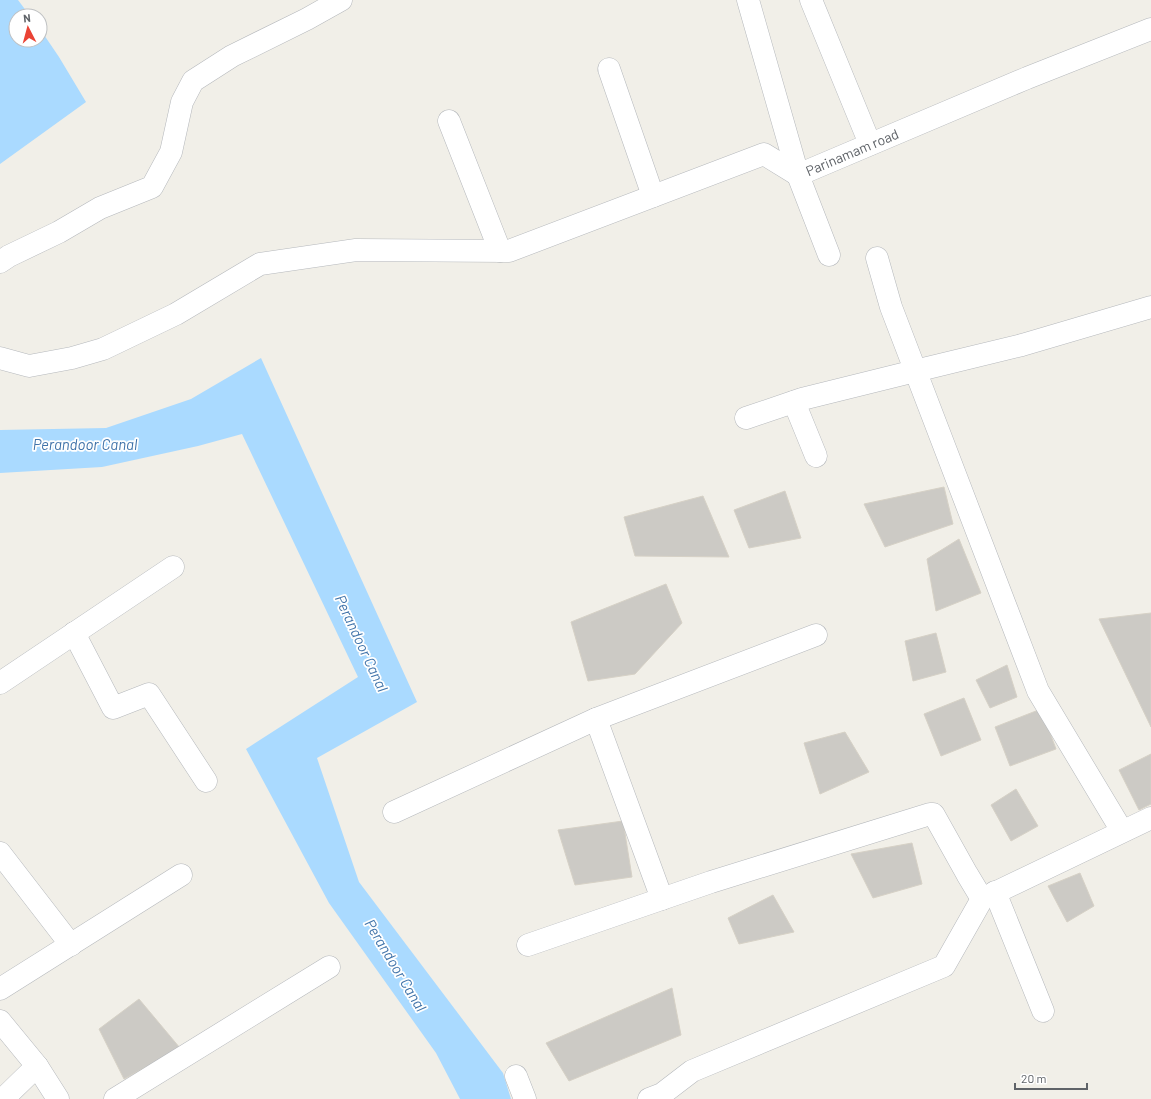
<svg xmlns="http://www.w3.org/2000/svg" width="1151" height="1099" font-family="Barlow,sans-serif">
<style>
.water{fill:#aadaff}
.building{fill:#cccac5;stroke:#d6d1c6}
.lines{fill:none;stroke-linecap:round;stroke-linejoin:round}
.minor-casing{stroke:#b5b8bc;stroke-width:23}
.minor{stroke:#fff;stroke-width:22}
.labels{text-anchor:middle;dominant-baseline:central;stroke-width:3.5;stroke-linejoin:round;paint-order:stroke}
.street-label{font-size:14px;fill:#5f6368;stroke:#fff}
.water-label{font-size:15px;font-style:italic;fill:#4174aa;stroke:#fff}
</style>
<rect width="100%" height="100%" fill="#f1efe8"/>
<g class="water">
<path d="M0 0H18L30 16H16V40H40V29L59 57 86 102 0 164Z"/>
<path d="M261 358 417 702 317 758 359 882 503 1073 511 1099H460L436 1053 329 903 246 749 358 677 242 434 198 446 102 467 0 473V430L106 428 191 399Z"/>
</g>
<g class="building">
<path d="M944 487 953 524 885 547 864 504Z"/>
<path d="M785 491 801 538 749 548 734 510Z"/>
<path d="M703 496 729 557 635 556 624 517Z"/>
<path d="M959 539 981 593 936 611 927 559Z"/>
<path d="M666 584 682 623 635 674 588 681 571 622Z"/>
<path d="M1151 613V727L1099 619Z"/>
<path d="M936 633 946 672 913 681 905 641Z"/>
<path d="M1007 665 1017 697 990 708 976 680Z"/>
<path d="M964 698 981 740 941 756 924 714Z"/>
<path d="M1041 709 1056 749 1010 766 995 727Z"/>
<path d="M845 732 869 772 820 794 804 743Z"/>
<path d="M1151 754V804L1139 810 1119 770Z"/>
<path d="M1016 789 1038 826 1011 841 991 805Z"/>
<path d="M623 821 632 877 575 885 558 830Z"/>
<path d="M912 843 922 884 873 898 851 854Z"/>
<path d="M1080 873 1094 906 1067 922 1048 886Z"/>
<path d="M773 895 794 932 739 944 728 918Z"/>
<path d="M672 988 681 1035 569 1081 546 1043Z"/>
<path d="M139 999 180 1048 124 1079 99 1029Z"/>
</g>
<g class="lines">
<g class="minor-casing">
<g id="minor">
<path d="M748 0 798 175 829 255"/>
<path d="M811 0 870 144"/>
<path d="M609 69 653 196"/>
<path d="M449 121 500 251"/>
<path d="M877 258 891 307 1038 691 1122 831"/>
<path d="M0 262 9 256 59 232 100 208 152 187 171 152 182 102 193 81 232 56 307 19 341 0"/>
<path d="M0 358 29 366 72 358 103 349 176 314 260 264 356 250 509 251 764 154 798 175 1027 78 1151 29"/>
<path d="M794 402 816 456"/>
<path d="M746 418 802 399 915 371 1022 345 1151 307"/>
<path d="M74 633 113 708 149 694 206 781"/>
<path d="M0 683 173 567"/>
<path d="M596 719 662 899"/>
<path d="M394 812 596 719 816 635"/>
<path d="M0 853 71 945"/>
<path d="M995 892 1043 1011"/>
<path d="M528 945 711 882 930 814H933L934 815 967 874 982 899"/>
<path d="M0 989 181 875"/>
<path d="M0 1021 37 1066 58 1099"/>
<path d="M516 1076 525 1099"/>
<path d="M3 1099 37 1066"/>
<path d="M115 1099 329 967"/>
<path d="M649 1099 662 1094 692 1071 944 966 982 899 1151 818"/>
</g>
</g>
<use href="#minor" class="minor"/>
</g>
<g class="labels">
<g class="street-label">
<text transform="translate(852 152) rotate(-23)">Parinamam road</text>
</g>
<g class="water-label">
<text x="85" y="444">Perandoor Canal</text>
<text transform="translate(362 643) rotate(65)">Perandoor Canal</text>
<text transform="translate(396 965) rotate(59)">Perandoor Canal</text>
</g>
</g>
<g transform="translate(28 28) rotate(354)"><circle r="19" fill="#ffffff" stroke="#bfc1c3"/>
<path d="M0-3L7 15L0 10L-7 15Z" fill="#ea4335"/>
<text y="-6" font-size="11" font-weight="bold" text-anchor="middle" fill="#5f6368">N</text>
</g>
<path d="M1015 1083v6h72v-6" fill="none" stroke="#5f6368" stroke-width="2"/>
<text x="1021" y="1083" font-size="12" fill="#5f6368" stroke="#ffffff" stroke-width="3" paint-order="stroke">20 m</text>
</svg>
